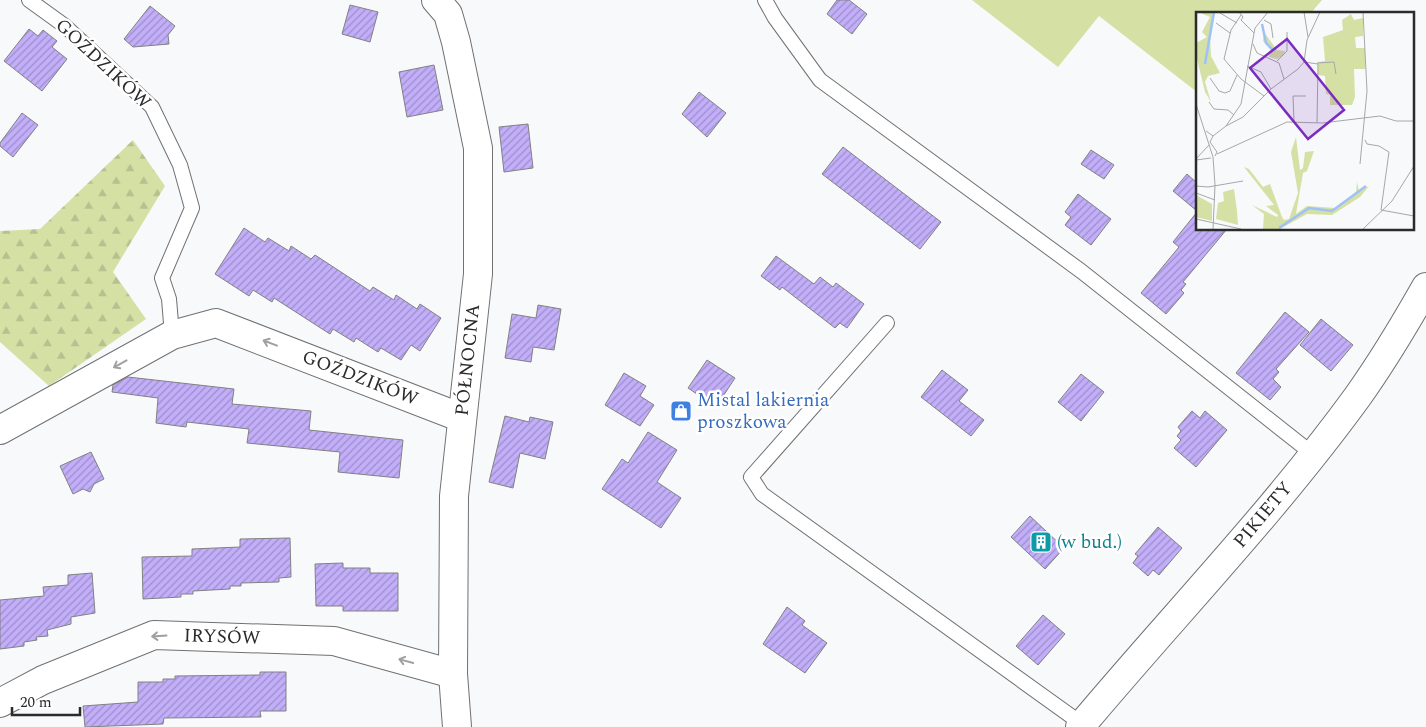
<svg xmlns="http://www.w3.org/2000/svg" width="1426" height="727" font-family="Spectral,serif">
<style>
.grass{fill:#d5e0a5}
.forest{fill:url(#forest-firs)}
.building{fill:url(#building-hatch);stroke:#818183}
.lines{fill:none;stroke-linecap:round;stroke-linejoin:round}
.service-casing{stroke:#707172;stroke-width:16}
.minor-casing{stroke:#707172;stroke-width:30}
.tertiary-casing{stroke:#707172;stroke-width:30}
.service{stroke:#fff;stroke-width:14}
.minor{stroke:#fff;stroke-width:28}
.tertiary{stroke:#fff;stroke-width:28}
.oneway{stroke:#a0a0a0}
.labels{text-anchor:middle;dominant-baseline:central;stroke-width:5;stroke-linejoin:round;paint-order:stroke}
.street-label{font-size:19px;fill:#2b2b2c;stroke:#fff}
.shop-label{font-size:19px;fill:#366cbe;stroke:#fff;text-anchor:start}
.culture-label{font-size:19px;fill:#0d838f;stroke:#fff;text-anchor:start}
.inset-river{fill:none;stroke:#9ec1f7;stroke-width:2.5}
.inset-road{fill:none;stroke:#a6a7a8;stroke-width:1}
.view{fill:#7b2cbf;fill-opacity:0.15;stroke:#7b2cbf;stroke-width:2.5}
.inset-edge{fill:none;stroke:#2b2b2c;stroke-width:2.5}
</style>
<defs>
<pattern id="forest-firs" width="22" height="20" patternUnits="userSpaceOnUse" patternTransform="scale(1.25)"><rect width="22" height="20" fill="#d5e0a5"/><path d="M5 1l3.5 6h-7zM16 11l3.5 6h-7z" fill="#b7c08e"/></pattern>
<pattern id="building-hatch" width="6" height="6" patternUnits="userSpaceOnUse" patternTransform="scale(1.25)"><rect width="6" height="6" fill="#c2aef9"/><path d="M-1 1l2-2M0 6l6-6M5 7l2-2" fill="none" stroke="#9e8eca"/></pattern>
</defs>
<rect width="100%" height="100%" fill="#f8f9fb"/>
<path class="grass" d="M972 0H1322L1310 14H1197V92L1099 16 1058 67Z"/>
<path class="forest" d="M133 140 165 186 113 272 146 319 49 386 0 342V231L40 229Z"/>
<g class="building">
<path d="M837 0H849L867 14 852 34 827 14Z"/>
<path d="M350 5 378 12 370 42 342 34Z"/>
<path d="M150 6 175 26 168 35 169 44 133 47 124 39Z"/>
<path d="M29 29 38 36 43 30 57 41 52 47 67 59 42 91 4 61Z"/>
<path d="M434 65 443 110 407 117 399 72Z"/>
<path d="M699 92 726 113 707 137 682 114Z"/>
<path d="M22 113 38 125 13 157 0 146V143Z"/>
<path d="M528 124 533 168 504 172 499 127Z"/>
<path d="M843 147 941 222 920 249 822 174Z"/>
<path d="M1091 150 1114 165 1104 179 1081 164Z"/>
<path d="M1187 174 1197 183V211L1173 191Z"/>
<path d="M1078 194 1111 219 1091 245 1065 225 1071 217 1065 212Z"/>
<path d="M1197 212V229H1227L1183 282 1186 284 1181 290 1184 293 1166 314 1141 293 1179 247 1173 242Z"/>
<path d="M244 228 265 242 268 238 289 251 291 246 311 259 315 255 370 291 373 287 394 300 396 295 417 309 420 304 441 318 420 351 411 345 401 360 381 348 378 352 356 338 354 342 333 329 330 334 274 298 272 302 253 290 249 296 215 274Z"/>
<path d="M776 256 814 284 820 277 833 287 836 283 864 304 847 328 840 323 835 328 782 287 780 290 761 276Z"/>
<path d="M538 305 561 309 554 350 533 347 531 362 505 358 512 314 536 318Z"/>
<path d="M1285 312 1309 332 1276 369 1279 372 1273 379 1281 387 1270 400 1236 373Z"/>
<path d="M1321 319 1353 345 1331 371 1300 345Z"/>
<path d="M707 360 735 378 716 407 688 388Z"/>
<path d="M942 370 968 390 959 401 984 420 971 436 921 397Z"/>
<path d="M624 373 646 386 640 396 654 405 640 426 605 405Z"/>
<path d="M1081 374 1104 392 1081 421 1058 402Z"/>
<path d="M128 377 234 389 232 404 311 411 309 430 403 440 399 478 338 472 340 452 247 443 249 429 187 422 186 427 156 423 158 398 112 392 113 385Z"/>
<path d="M1192 411 1200 418 1205 411 1227 430 1196 467 1174 448 1181 440 1177 436 1181 431 1178 427Z"/>
<path d="M505 416 529 422 530 417 553 422 545 459 520 453 513 488 489 482Z"/>
<path d="M648 432 677 450 657 482 681 498 661 528 602 489 622 459 628 463Z"/>
<path d="M91 452 104 479 94 484 90 492 83 489 73 494 60 466Z"/>
<path d="M1030 516 1064 548 1045 569 1011 537Z"/>
<path d="M1158 527 1182 548 1159 575 1153 570 1148 576 1133 563 1138 556 1135 554Z"/>
<path d="M290 538 291 577 279 578V582L241 583V586H230V589L193 591V594H181V597L143 599 142 557 192 556V549L240 547V539Z"/>
<path d="M343 563V568H370V573H398V611H343V606H316L315 564Z"/>
<path d="M92 573 95 613 71 617V624L47 630 48 636 36 637 37 640 24 642V646L0 649V600L44 596 43 587 68 585V575Z"/>
<path d="M787 607 805 621 802 625 827 643 805 673 763 644Z"/>
<path d="M1043 615 1065 634 1038 665 1016 646Z"/>
<path d="M260 672H286V711H260L261 717 164 718 163 724 85 727 83 706 138 702V682H163V679H175V676L260 675Z"/>
</g>
<g class="lines">
<g class="service-casing">
<g id="service">
<path d="M29 0 65 26 152 107 180 165 192 208 162 278 169 299 172 335"/>
<path d="M765 0 775 18 820 80 1081 271 1314 455"/>
<path d="M887 323 751 477 762 494 1082 724"/>
</g>
</g>
<g class="minor-casing">
<g id="minor">
<path d="M436 0 448 14 456 42 478 148V274L454 496 453 674 457 727"/>
<path d="M0 430 172 335 216 323 462 418"/>
<path d="M0 703 43 680 154 635 334 641 453 674"/>
</g>
</g>
<g class="tertiary-casing">
<path id="tertiary" d="M1080 727C1172 617 1273 513 1358 396 1383 361 1405 324 1426 287"/>
</g>
<use href="#service" class="service"/>
<use href="#minor" class="minor"/>
<use href="#tertiary" class="tertiary"/>
</g>
<defs><path id="oneway-shaft" d="M-6 0H5M1.5-3L5.5 0L1.5 3" fill="none" stroke-width="1.6" stroke-linecap="round" stroke-linejoin="round" transform="scale(1.25)"/></defs>
<g class="oneway">
<use href="#oneway-shaft" transform="translate(270 343) rotate(-159)"/>
<use href="#oneway-shaft" transform="translate(120 364) rotate(151)"/>
<use href="#oneway-shaft" transform="translate(159 636) rotate(176)"/>
<use href="#oneway-shaft" transform="translate(406 661) rotate(-165)"/>
</g>
<defs>
<g id="shop-square" transform="scale(1.125)"><rect x="-9" y="-9" width="18" height="18" rx="4" fill="#3f7fe0" stroke="#fff"/><path d="M-5-2.5h2.3a2.7 3.5 0 0 1 5.4 0H5L5.5 6h-11ZM-1.5-2.5h3a1.5 2.3 0 0 0-3 0Z" fill="#fff"/></g>
<g id="building-square" transform="scale(1.125)"><rect x="-9" y="-9" width="18" height="18" rx="4" fill="#0f9aa8" stroke="#fff"/><path d="M-4-6H4V6H1V3H-1V6H-4ZM-2.5-4.3h1.7v1.8h-1.7ZM.8-4.3h1.7v1.8H.8ZM-2.5-1h1.7V.8h-1.7ZM.8-1h1.7V.8H.8Z" fill="#fff"/></g>
</defs>
<g fill-rule="evenodd">
<use href="#shop-square" x="681" y="411"/>
<use href="#building-square" x="1041" y="542"/>
</g>
<g class="labels">
<g class="street-label">
<text transform="translate(103 64) rotate(43)">GOŹDZIKÓW</text>
<text transform="translate(468 360) rotate(-84)">PÓŁNOCNA</text>
<text transform="translate(360 378) rotate(21)">GOŹDZIKÓW</text>
<text transform="translate(1263 515) rotate(-50)">PIKIETY</text>
<text transform="translate(222 637) rotate(2)">IRYSÓW</text>
</g>
<g class="shop-label">
<text x="697" y="400">Mistal lakiernia<tspan x="697" dy="22">proszkowa</tspan></text>
</g>
<g class="culture-label">
<text x="1057" y="542">(w bud.)</text>
</g>
</g>
<g transform="translate(1196 12)">
<rect width="218" height="218" fill="#f8f9fb"/>
<path d="M155 2 158 8 167 6V24L159 25 160 36H169V57H158L159 85 156 93H134V83L130 82 129 64 122 63V50L129 49 127 25 147 18 146 8ZM38 177 41 199 42 213 20 207 22 191 28 189 27 180ZM0 183 16 192V209L0 205Z" fill="#d5e0a5"/>
<path d="M2 0H19L14 25 15 44 24 61 12 64 9 70 15 90 9 80 0 43V31L11 25 6 20 14 5ZM68 20 81 38 89 39 88 43 81 47 73 45 74 37 67 29ZM100 125 104 158 107 156 109 140 118 139 111 159 107 161 100 202 111 194 139 196 160 181 161 170 163 179 173 174 164 185 136 203 111 202 84 217H67L68 202 56 193 81 205 82 203 70 194 78 193 48 155 53 157 67 175 74 172 86 205 88 208 93 207 102 181 95 140Z" fill="#d5e0a5"/>
<path class="inset-river" d="M66 12 70 31 77 38M9 52 18 0M83 216 113 196 136 199 170 174"/>
<path class="inset-road" d="M43 0 47 5 45 8 58 21M108 0 112 25M24 1 41 11M45 3 35 18 28 47 45 67 68 84M68 8 75 12 77 26M20 11 34 21M57 32 61 41 83 51 88 67M81 49 91 39V20M108 50 122 52 121 111M121 51 138 50 140 62M51 54 65 60 75 77M14 66 23 79 29 81 34 79 41 63M13 90 18 97 32 98 38 103M0 92 17 145 19 173 17 217M98 110 97 84H110M30 114 47 105 75 77 102 57 108 50 111 28 124 0M10 119 17 124 14 130 21 140 19 144M17 124 30 114 45 92 59 16 72 0M169 128 171 132 183 134 193 140 185 198M21 142 91 110 126 111 184 104 200 109H218M0 147 13 133M0 148 15 146M164 152 171 79 167 0M0 174 12 175 47 169M0 181 19 188M185 198 218 204M0 207 45 217M167 217 196 189 218 154"/>
<path class="view" d="M91 27 148 98 112 127 54 56Z"/>
<rect width="218" height="218" class="inset-edge"/>
</g>
<path d="M12 707v8h68v-8" fill="none" stroke="#2b2b2c" stroke-width="2.5"/>
<text x="20" y="707" font-size="15" fill="#2b2b2c" stroke="#ffffff" stroke-width="4" paint-order="stroke">20 m</text>
</svg>
